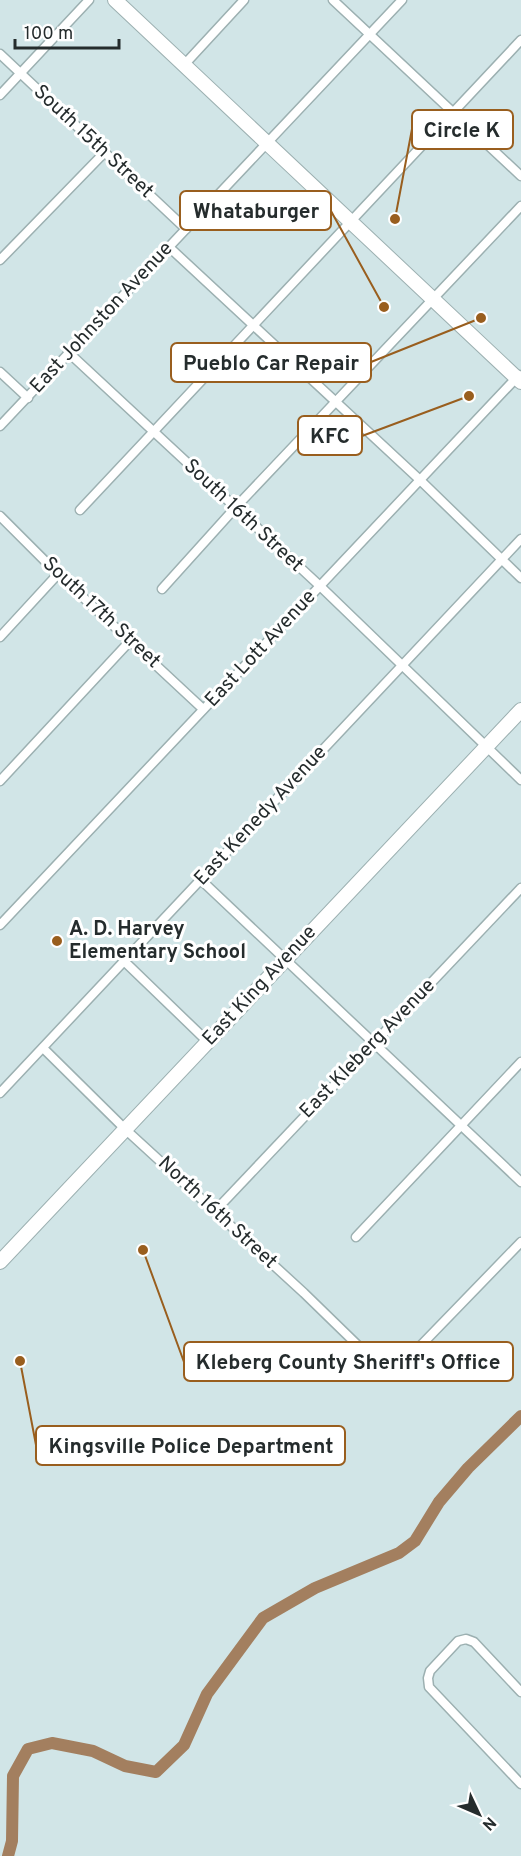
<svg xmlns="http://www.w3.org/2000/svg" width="521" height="1856" font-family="Overpass,sans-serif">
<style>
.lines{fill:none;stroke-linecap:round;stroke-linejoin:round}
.river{stroke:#a37f5f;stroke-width:12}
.street-casing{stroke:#9cb0b1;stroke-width:11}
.primary-casing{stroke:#9cb0b1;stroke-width:16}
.street{stroke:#fff;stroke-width:8}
.primary{stroke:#fff;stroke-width:14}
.poi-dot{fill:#995e1e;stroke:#fff;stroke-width:2}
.labels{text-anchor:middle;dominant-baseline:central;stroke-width:6;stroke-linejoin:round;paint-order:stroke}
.street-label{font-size:20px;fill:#252c2d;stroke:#fff}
.poi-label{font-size:20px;font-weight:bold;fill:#252c2d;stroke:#fff;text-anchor:start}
.leader{fill:none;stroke:#995e1e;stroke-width:2}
.callout-dot{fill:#995e1e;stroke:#fff;stroke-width:2}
.callout{fill:#fff;stroke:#995e1e;stroke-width:2}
.callout-label{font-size:21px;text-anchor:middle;font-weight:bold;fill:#252c2d}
</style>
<rect width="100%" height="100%" fill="#d1e5e7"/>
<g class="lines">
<path class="river" d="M8 1856 12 1841 13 1776 28 1749 52 1743 93 1751 125 1766 156 1772 184 1745 207 1694 263 1618 315 1588 399 1553 415 1541 439 1502 468 1468 521 1416"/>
<g class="street-casing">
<g id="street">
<path d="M333 0 521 176"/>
<path d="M0 54 186 229"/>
<path d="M184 65 244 0"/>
<path d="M0 95 89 0"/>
<path d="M169 247 420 480 521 578"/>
<path d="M0 260 104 153"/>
<path d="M68 352 320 586 521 780"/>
<path d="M0 372 28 398"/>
<path d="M0 426 402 0"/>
<path d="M80 510 521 40"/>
<path d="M0 516 58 574 203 709"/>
<path d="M162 589 235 508 521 206"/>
<path d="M0 637 58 574"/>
<path d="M0 781 130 641"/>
<path d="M201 880 521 1182"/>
<path d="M0 925 519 375"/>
<path d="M124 961 208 1042"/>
<path d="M43 1048 125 1129 304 1293 378 1365 396 1371 521 1242"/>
<path d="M0 1093 521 539"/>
<path d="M215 1211 521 888"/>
<path d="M356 1237 521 1062"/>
<path d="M521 1692 474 1642 466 1639 458 1641 430 1671 428 1678 429 1687 521 1784"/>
</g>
</g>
<g class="primary-casing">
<g id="primary">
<path d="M115 0 521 382"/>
<path d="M0 1262 521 710"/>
</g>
</g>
<use href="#street" class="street"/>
<use href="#primary" class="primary"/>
</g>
<circle class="poi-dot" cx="57" cy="941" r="6"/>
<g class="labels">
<g class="street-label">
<text transform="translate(93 142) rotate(43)">South 15th Street</text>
<text transform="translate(102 318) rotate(-47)">East Johnston Avenue</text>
<text transform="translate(243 516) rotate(43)">South 16th Street</text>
<text transform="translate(101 613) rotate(43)">South 17th Street</text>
<text transform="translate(261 649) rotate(-47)">East Lott Avenue</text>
<text transform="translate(261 816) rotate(-47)">East Kenedy Avenue</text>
<text transform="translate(260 986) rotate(-47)">East King Avenue</text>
<text transform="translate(368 1049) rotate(-46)">East Kleberg Avenue</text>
<text transform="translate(217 1213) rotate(43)">North 16th Street</text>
</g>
<g class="poi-label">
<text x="69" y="930">A. D. Harvey<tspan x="69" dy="23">Elementary School</tspan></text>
</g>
</g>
<path class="leader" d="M395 219L412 129M384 307L331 211M481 318L371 362M469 396L362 436M143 1250L184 1362M20 1361L36 1445"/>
<g class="callout-dot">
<circle cx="395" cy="219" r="6"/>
<circle cx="384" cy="307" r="6"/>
<circle cx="481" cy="318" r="6"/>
<circle cx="469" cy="396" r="6"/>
<circle cx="143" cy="1250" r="6"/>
<circle cx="20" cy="1361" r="6"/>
</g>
<g class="callout">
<rect x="412" y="110" width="101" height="39" rx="6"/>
<rect x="180" y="191" width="151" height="39" rx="6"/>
<rect x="171" y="343" width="200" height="39" rx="6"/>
<rect x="298" y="416" width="64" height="39" rx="6"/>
<rect x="184" y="1342" width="329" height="39" rx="6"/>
<rect x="36" y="1426" width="309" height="39" rx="6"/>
</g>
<g class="callout-label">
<text x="462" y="137">Circle K</text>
<text x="256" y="218">Whataburger</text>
<text x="271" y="370">Pueblo Car Repair</text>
<text x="330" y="443">KFC</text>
<text x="348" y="1369">Kleberg County Sheriff's Office</text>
<text x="191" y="1453">Kingsville Police Department</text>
</g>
<g transform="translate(479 1814) rotate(134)" stroke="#ffffff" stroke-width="4.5" paint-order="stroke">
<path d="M0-4.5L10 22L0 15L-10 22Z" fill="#252c2d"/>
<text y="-9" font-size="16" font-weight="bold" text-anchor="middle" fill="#252c2d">N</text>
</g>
<path d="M15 39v9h104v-9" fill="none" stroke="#252c2d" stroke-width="3"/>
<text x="24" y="39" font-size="18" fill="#252c2d" stroke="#ffffff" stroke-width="4.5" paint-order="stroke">100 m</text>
</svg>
